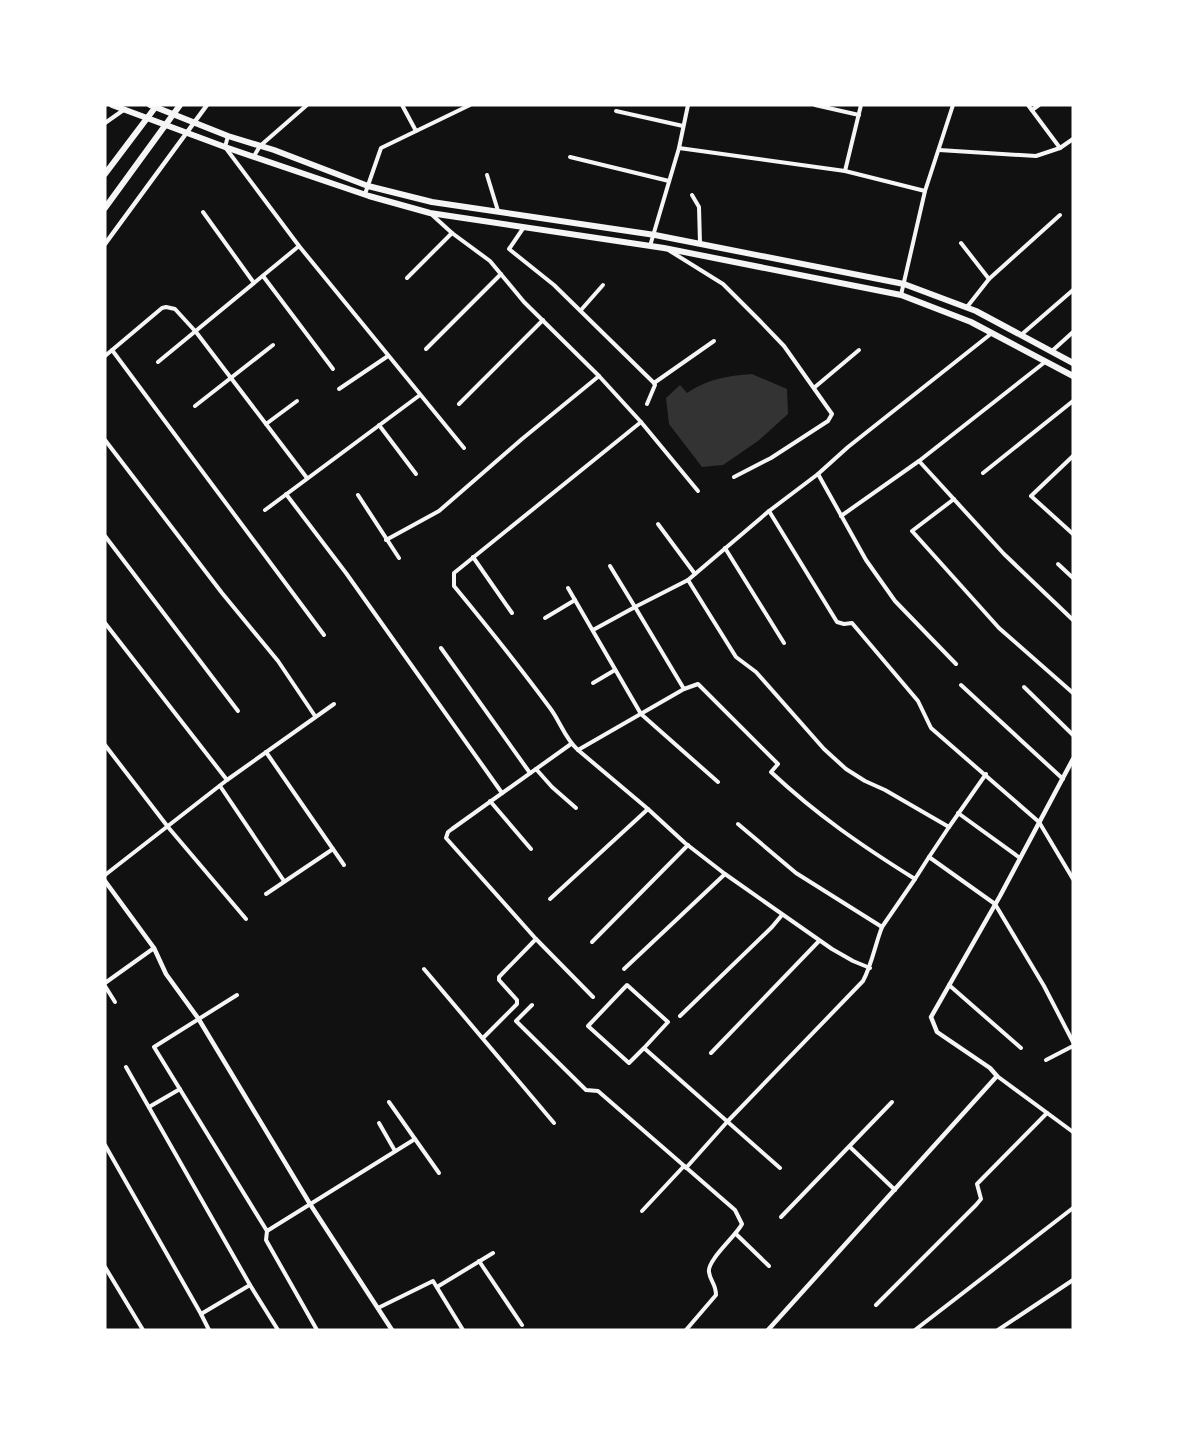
<svg xmlns="http://www.w3.org/2000/svg" width="1178" height="1435" font-family="'Fira Sans',sans-serif">
<style>
.water{fill:#333}
.lines{fill:none;stroke-linecap:round;stroke-linejoin:round}
.minor{stroke:#f5f5f5;stroke-width:4}
.tertiary{stroke:#f5f5f5;stroke-width:4.5}
.primary{stroke:#f5f5f5;stroke-width:6}
.trunk{stroke:#f5f5f5;stroke-width:6}
</style>
<rect width="100%" height="100%" fill="#111"/>
<path class="water" d="M752 374 787 389 788 414 758 441 723 465 702 467 669 424 666 398 680 385 687 393C708 379 727 376 752 374Z"/>
<g class="lines">
<g class="minor">
<path d="M402 105 416 131"/>
<path d="M815 105 859 115"/>
<path d="M1028 105 1060 148 1073 139"/>
<path d="M1032 110 1039 105"/>
<path d="M616 111 683 126"/>
<path d="M105 123 125 109"/>
<path d="M228 136 225 147 299 246 464 448"/>
<path d="M679 148 845 171 925 191"/>
<path d="M939 150 1036 156 1060 148"/>
<path d="M254 156 260 146 307 105"/>
<path d="M570 157 669 181"/>
<path d="M845 171 861 105"/>
<path d="M487 175 498 211"/>
<path d="M365 194 381 148 470 105"/>
<path d="M692 195 699 207 700 243"/>
<path d="M203 212 254 283"/>
<path d="M430 213 452 233 490 261 524 302 599 376 641 422 454 573V586C487 626 519 666 550 708 560 721 565 739 578 750L684 689 698 684 778 764 771 772C817 815 862 846 915 879L929 857 995 904 1044 986 1073 1042"/>
<path d="M524 227 509 249 554 285 654 383 655 385 647 404"/>
<path d="M961 243 989 279"/>
<path d="M650 246 679 148 688 105"/>
<path d="M670 251 723 284 759 320 784 346 832 414 828 421 771 458 734 477"/>
<path d="M263 276 333 369"/>
<path d="M407 278 452 233"/>
<path d="M901 295 925 191 953 105"/>
<path d="M967 307 989 279 1060 215"/>
<path d="M581 310 603 285"/>
<path d="M1021 335 1073 290"/>
<path d="M426 349 501 274"/>
<path d="M112 350 324 635"/>
<path d="M1052 351 1073 332"/>
<path d="M105 356 162 308 166 307 175 309 196 332 307 478"/>
<path d="M158 362 299 246"/>
<path d="M654 383 714 341"/>
<path d="M815 387 859 350"/>
<path d="M339 389 388 356"/>
<path d="M459 404 543 320"/>
<path d="M195 406 273 345"/>
<path d="M641 422 698 491"/>
<path d="M266 424 297 401"/>
<path d="M379 425 416 474"/>
<path d="M105 440 222 593 278 661 315 716"/>
<path d="M1073 456 1031 496 1073 534"/>
<path d="M919 461 1004 554 1073 620"/>
<path d="M983 473 1073 401"/>
<path d="M818 474 866 560 895 601 956 664"/>
<path d="M286 494 346 573 502 793"/>
<path d="M358 495 399 558"/>
<path d="M954 499 912 531 999 628 1073 693"/>
<path d="M265 510 420 395"/>
<path d="M769 511 837 622 844 624 852 623 918 701 931 728 1039 822 1073 879"/>
<path d="M841 516 919 461 1045 362"/>
<path d="M658 524 695 574"/>
<path d="M105 536 238 711"/>
<path d="M386 540 439 511 522 439 599 376"/>
<path d="M725 548 784 643"/>
<path d="M473 557 512 613"/>
<path d="M1058 564 1073 578"/>
<path d="M688 580 736 657 756 672 824 749 846 769 865 781 885 790 949 827 929 857"/>
<path d="M568 588 641 714 718 782"/>
<path d="M545 618 575 600"/>
<path d="M105 623 227 780 105 875"/>
<path d="M593 630 635 607 610 566"/>
<path d="M441 648 530 773"/>
<path d="M593 683 615 670"/>
<path d="M961 685 1063 779"/>
<path d="M1024 687 1073 735"/>
<path d="M684 689 635 607 688 580 769 511 818 474 848 447 992 333"/>
<path d="M571 744 452 829 448 832 446 838 536 939 593 997"/>
<path d="M105 745 168 827 246 919"/>
<path d="M578 750 648 809 685 843 725 874 832 949 853 961 870 968"/>
<path d="M266 752 344 865"/>
<path d="M536 769 552 787 576 808"/>
<path d="M227 780 334 704"/>
<path d="M220 786 284 881"/>
<path d="M490 801 531 849"/>
<path d="M958 813 1020 858"/>
<path d="M738 824 796 873 882 927 915 879"/>
<path d="M949 827 986 774"/>
<path d="M266 894 333 849"/>
<path d="M550 899 648 809"/>
<path d="M592 942 688 845"/>
<path d="M424 969 554 1123"/>
<path d="M624 969 725 874"/>
<path d="M105 983 154 948"/>
<path d="M949 985 1021 1048"/>
<path d="M105 986 115 1002"/>
<path d="M237 995 154 1047 267 1231"/>
<path d="M532 1005 516 1021 586 1090 598 1091 735 1210 742 1224C736 1236 707 1260 709 1272 710 1281 716 1284 716 1295L686 1330"/>
<path d="M680 1016 772 927 782 915"/>
<path d="M483 1038 517 1004V1000L499 980V977L536 939"/>
<path d="M644 1048 629 1063 588 1026 627 985 668 1022 644 1048 780 1168"/>
<path d="M711 1053 819 941"/>
<path d="M1046 1060 1073 1046"/>
<path d="M997 1076 1073 1132"/>
<path d="M149 1107 180 1089"/>
<path d="M379 1123 395 1151"/>
<path d="M415 1139 439 1173"/>
<path d="M105 1145 201 1314 250 1285 126 1067"/>
<path d="M850 1147 895 1190"/>
<path d="M686 1168 727 1122 863 981C872 964 875 945 882 927"/>
<path d="M642 1211 684 1166"/>
<path d="M781 1217 892 1102"/>
<path d="M736 1234 769 1266"/>
<path d="M479 1261 522 1325"/>
<path d="M105 1267 143 1330"/>
<path d="M250 1285 278 1330"/>
<path d="M437 1287 493 1253"/>
<path d="M876 1305 976 1205 981 1199 977 1184 1047 1113"/>
<path d="M378 1308 433 1281 463 1330"/>
<path d="M201 1314 209 1330"/>
<path d="M317 1330 266 1240 267 1231 415 1139 389 1102"/>
<path d="M915 1330 1073 1208"/>
<path d="M998 1330 1073 1280"/>
</g>
<g class="tertiary">
<path d="M105 244 207 105"/>
<path d="M105 881 154 948 166 974 198 1018 310 1204 392 1330"/>
<path d="M768 1330 997 1076 990 1068 937 1032 931 1017 1000 896 1073 759"/>
</g>
<g class="primary">
<path d="M112 105 225 147 369 196 430 213 664 248 901 295 971 322 1073 376"/>
<path d="M150 105 228 136 274 150 368 186 432 202 655 235 904 284 976 311 1073 363"/>
</g>
<g class="trunk">
<path d="M105 174 157 105"/>
<path d="M105 208 180 105"/>
</g>
</g>
<rect width="1178" height="1435" fill="none" stroke="#ffffff" stroke-width="213"/>
</svg>
